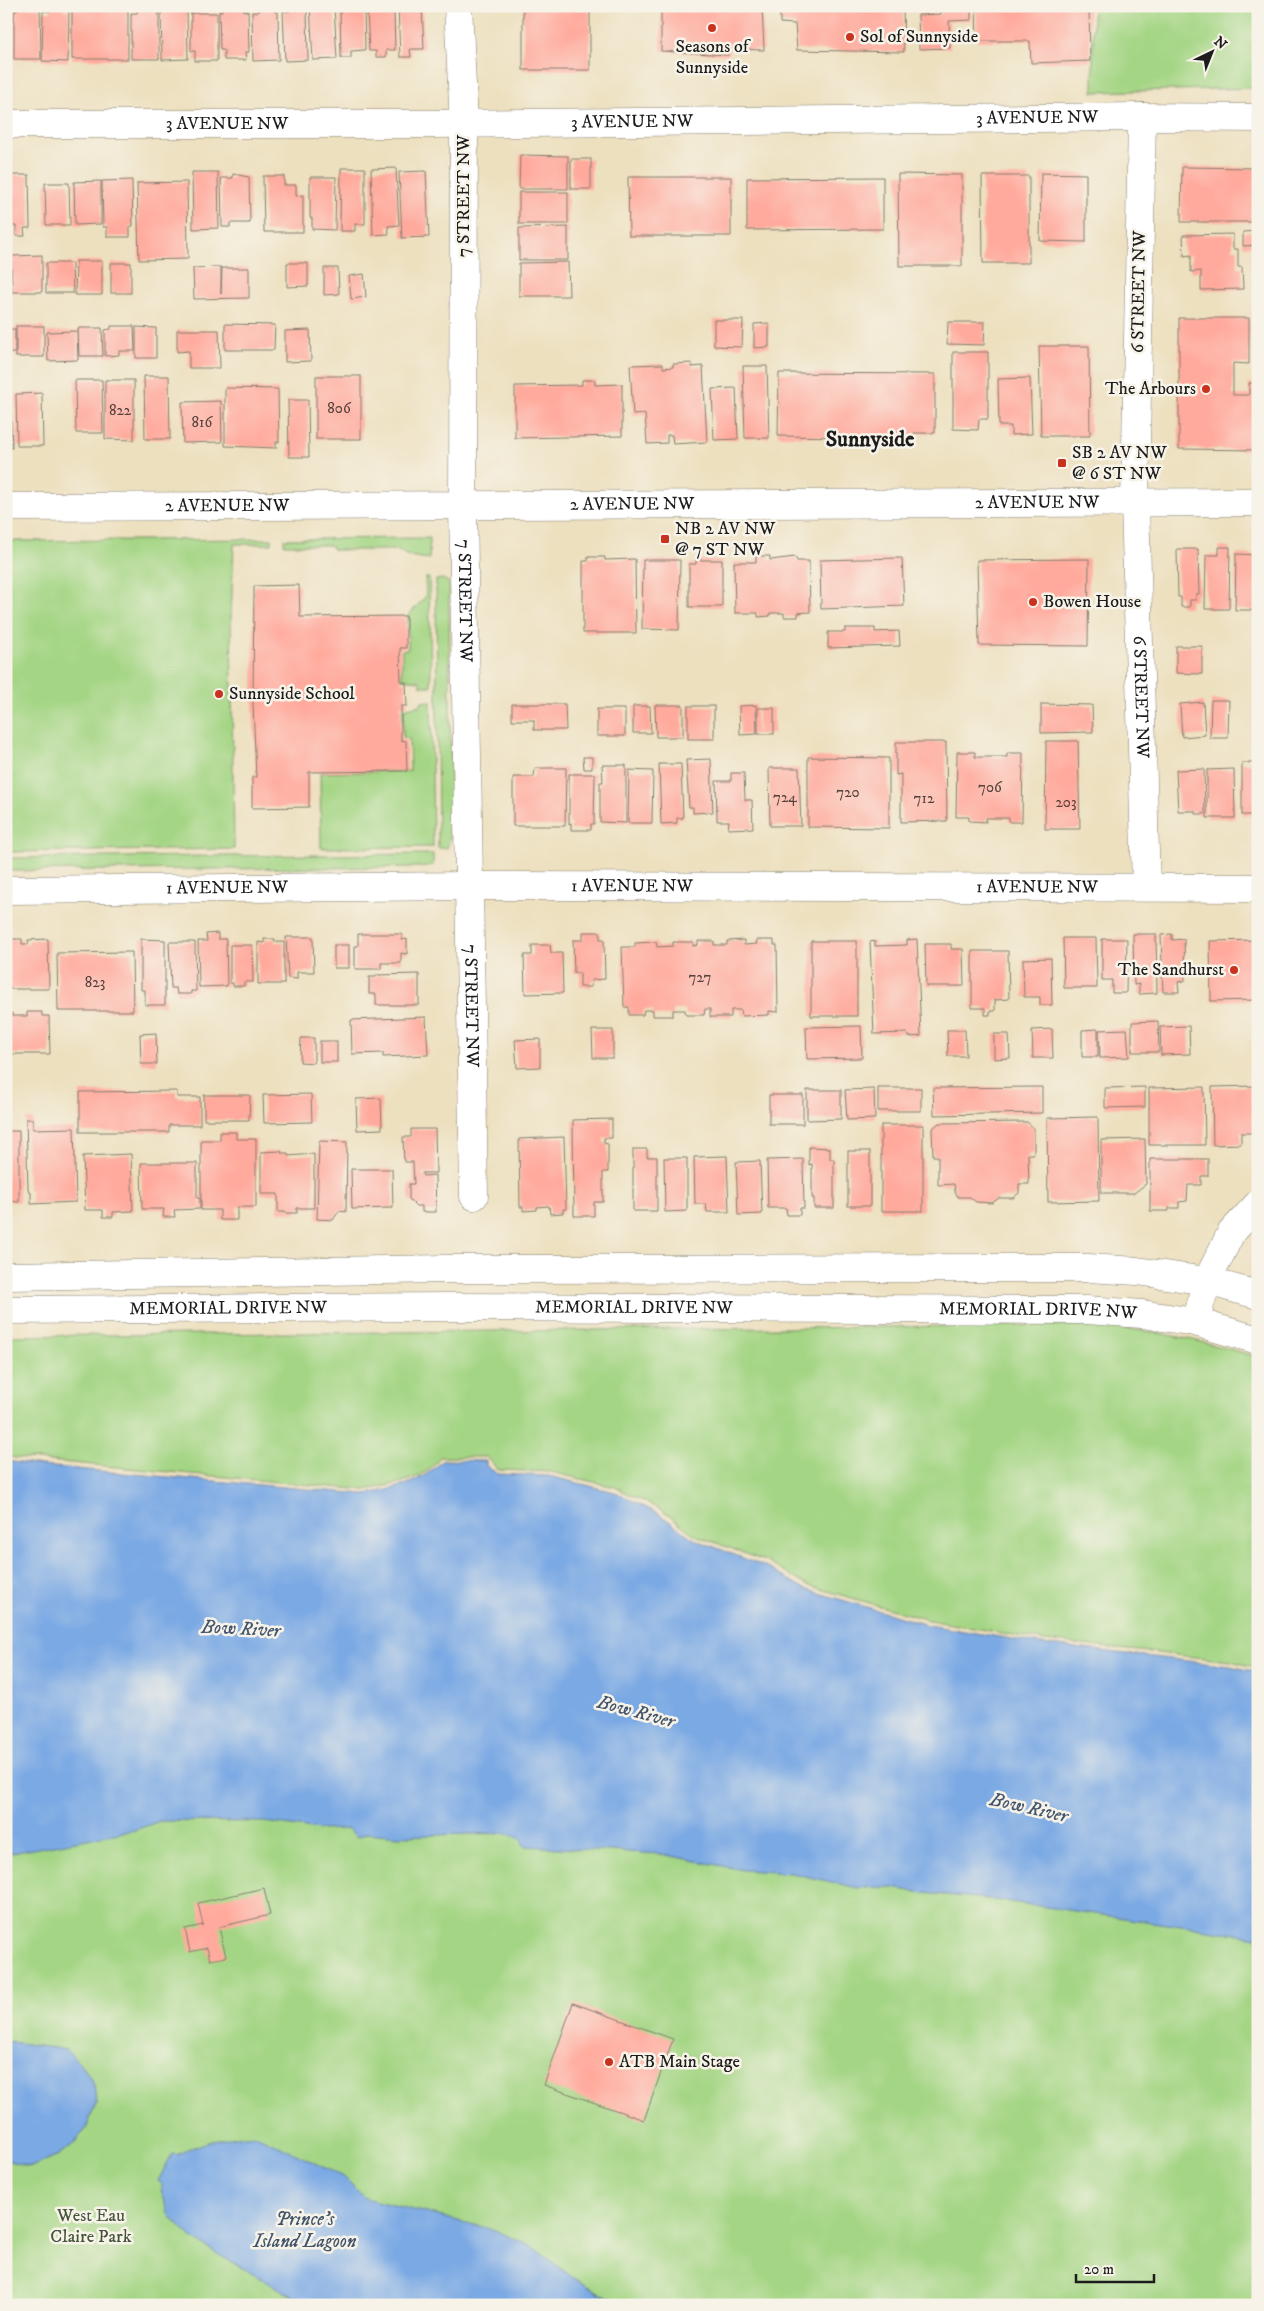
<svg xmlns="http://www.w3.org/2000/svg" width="1264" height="2311" font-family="'IM FELL DW Pica',serif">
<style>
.green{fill:#a4d584;stroke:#607850}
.water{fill:#7aa9e4;stroke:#4b6280}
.building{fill:#ffaa9d}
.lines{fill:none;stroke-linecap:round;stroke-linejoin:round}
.street-casing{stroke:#847e6e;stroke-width:29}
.secondary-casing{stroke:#847e6e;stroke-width:29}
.street{stroke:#fff;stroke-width:28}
.secondary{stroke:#fff;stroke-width:28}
.poi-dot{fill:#c8321e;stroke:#f7f3e8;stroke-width:2}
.labels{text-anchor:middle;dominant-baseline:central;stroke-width:5;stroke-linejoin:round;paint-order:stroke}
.number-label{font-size:15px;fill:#55403c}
.poi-label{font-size:18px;fill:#1c1c1c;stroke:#f7f3e8;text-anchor:start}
.street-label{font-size:18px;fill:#1c1c1c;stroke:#f7f3e8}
.park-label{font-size:18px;fill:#45543b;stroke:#f7f3e8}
.water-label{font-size:19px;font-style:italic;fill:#42546c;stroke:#f7f3e8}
.district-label{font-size:22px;font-weight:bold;fill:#1c1c1c;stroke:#f7f3e8}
</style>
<rect width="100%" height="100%" fill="#f7f3e8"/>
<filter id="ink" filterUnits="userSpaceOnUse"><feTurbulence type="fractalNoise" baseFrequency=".02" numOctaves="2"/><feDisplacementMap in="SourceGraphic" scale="10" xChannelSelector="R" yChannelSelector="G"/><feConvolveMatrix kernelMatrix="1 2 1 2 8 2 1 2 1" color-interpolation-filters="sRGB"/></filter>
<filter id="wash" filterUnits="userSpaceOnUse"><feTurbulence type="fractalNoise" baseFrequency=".0096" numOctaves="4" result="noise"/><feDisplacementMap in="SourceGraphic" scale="20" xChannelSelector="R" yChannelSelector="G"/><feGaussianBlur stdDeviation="1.12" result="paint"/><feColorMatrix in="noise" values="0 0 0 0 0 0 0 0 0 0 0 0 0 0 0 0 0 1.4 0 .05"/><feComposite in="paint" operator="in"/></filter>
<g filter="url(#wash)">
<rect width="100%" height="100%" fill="#ede0bf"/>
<g class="green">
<path d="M1093 6H1258V88L1093 92Z"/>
<path d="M430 538 429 559 408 556 398 550H334L329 545H284V539Z"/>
<path d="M272 539V544H234L231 616 234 849 6 852V541Z"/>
<path d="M425 578H429L431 686H421L420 681 402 679V650L408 649V616L426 596Z"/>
<path d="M443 579 448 582 449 589 451 819 450 839 447 848H438L436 580Z"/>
<path d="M431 701 433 847 321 848 320 773 410 771 409 738H403V709L421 705V702Z"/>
<path d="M433 854V865L419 867 6 871V858Z"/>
<path d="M1073 1325C1137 1326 1197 1339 1258 1357V1668L1231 1661 1046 1641 929 1620 806 1585 767 1562 695 1535 661 1510 615 1487 551 1472 498 1470 487 1457H440C427 1481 389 1485 365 1490L6 1457V1336Z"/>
<path d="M163 1812 507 1825 1258 1930V2305H623L513 2247 191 2148 177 2155 162 2183 189 2236 221 2256 308 2305H6V2160L31 2167 58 2155 72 2145 86 2129 96 2103 6 2044V1845Z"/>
</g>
<g class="water">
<path d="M443 1460 486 1461V1466L498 1474 549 1476 615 1492 659 1514 694 1539 766 1567 805 1589 928 1625 1042 1644 1230 1666 1258 1672V1937L989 1899 924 1893 886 1887 858 1888 791 1873 743 1870 661 1854 524 1846 521 1839 506 1833 399 1836 368 1833 357 1837 348 1829 319 1830 264 1822 160 1821 135 1830 6 1854V1461L42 1466 364 1494C393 1490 422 1483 443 1460Z"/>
<path d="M6 2041 67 2050 82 2065 94 2084 96 2103 86 2129 72 2145 58 2155 31 2167 6 2160Z"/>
<path d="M256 2135 344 2177 365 2198 495 2230 534 2248 572 2277 596 2291 628 2305H308L221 2256 189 2236 170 2216 161 2190 162 2184 158 2181 172 2154 177 2155C202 2141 228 2137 256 2135Z"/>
</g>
<g id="blocks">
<g class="building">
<path d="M6 6H10L11 60H6Z"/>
<path d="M17 6 40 8 41 59H14V11H17Z"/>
<path d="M51 6H64V10H69L68 62 42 61 43 11H51Z"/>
<rect x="72" y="6" width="56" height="53"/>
<path d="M138 6H159V59H131V13H137Z"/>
<path d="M222 6H243L244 11H248L249 52H245L246 60H224V50H220L219 11H222Z"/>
<path d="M258 6H275V12H278L279 60 253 61 252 12H258Z"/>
<path d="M290 6H304V9H307L308 60 285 61 283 11H290Z"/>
<path d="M310 6H334L337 59 313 60Z"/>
<path d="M340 6H364L365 50 351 51V58H341Z"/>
<path d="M398 6H422L424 49H410L411 57H400Z"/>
<rect x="523" y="6" width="67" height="64"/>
<path d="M661 6H762L764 50 729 49 728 55 661 51Z"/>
<path d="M780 6H903L904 52 797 50 795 24 780 23Z"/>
<path d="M941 6H971V20L949 21 950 48 919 49 918 15 941 14Z"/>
<path d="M976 6H1089L1090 61 1031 63 1030 41H977Z"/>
<path d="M161 9H187L188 59 162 60Z"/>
<path d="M367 11H394L395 50H386V57H376V51H369Z"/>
<path d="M191 13H217V61H195V51H191Z"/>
<path d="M520 155 568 156V189H519Z"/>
<rect x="571" y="159" width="20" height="30"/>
<path d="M1182 167 1258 168V222H1181Z"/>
<path d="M341 168H365V224H355V231H340Z"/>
<path d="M396 168 399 225 388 226 389 234 373 235 371 169Z"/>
<path d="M426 171 429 237 402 238 399 172Z"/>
<path d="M192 172H218L219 228 193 229Z"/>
<path d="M1041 173 1086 174V242L1040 241Z"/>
<path d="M233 174 249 177 250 223H230V227H222L221 178H233Z"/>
<path d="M898 174 962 175V266H899Z"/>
<path d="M6 175H29L30 228H24L25 236H16V226H6Z"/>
<path d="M263 176H284V185H296V196L303 195V232H264Z"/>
<path d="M982 176H1029V263H983Z"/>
<path d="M310 177H336L335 230 312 229V218H310Z"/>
<path d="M628 177H731V236H629Z"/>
<path d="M883 177V229L747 230V178Z"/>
<path d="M132 180 133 226H130V237H107V227H103L102 181Z"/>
<path d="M101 181V224L75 225 74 182Z"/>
<path d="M187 182 188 259 139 260 137 183Z"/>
<path d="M45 183H69L70 225H46Z"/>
<rect x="519" y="192" width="49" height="32"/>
<path d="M568 227V260H519V228Z"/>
<path d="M1258 231V245L1243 246V232Z"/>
<path d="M1233 234V249H1238V267H1242L1243 289 1201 290V271L1191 272V255L1184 256 1183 235Z"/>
<path d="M42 255V292H12L11 256Z"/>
<path d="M76 261H102V295H75Z"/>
<path d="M568 262 569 296H519V263Z"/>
<path d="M46 263H72L73 293H46Z"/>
<rect x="111" y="263" width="20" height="30"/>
<path d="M287 263H308V286L287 287Z"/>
<path d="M221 267V294L222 268H249V298L194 299 193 268Z"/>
<path d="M324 268H338L339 294 324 295Z"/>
<path d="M364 274 366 297 351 299 349 276Z"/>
<path d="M1179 318H1249V364L1233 363V395H1249V383H1258V450L1179 449Z"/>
<path d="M714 320H743L742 347 714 346Z"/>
<path d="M948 322H985L984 345 947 344Z"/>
<path d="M769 323V347L754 348V324Z"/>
<path d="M225 324 275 325 274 350H225Z"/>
<rect x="16" y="326" width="28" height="31"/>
<path d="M111 326H134L135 351H119V355L105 356V330L111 329Z"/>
<path d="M136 327 156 328V358H136Z"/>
<path d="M78 328H102L103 356H79Z"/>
<rect x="6" y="329" width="9" height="24"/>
<path d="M177 330H219L220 368H189V351L177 352Z"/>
<path d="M310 330 311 361 285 362V331Z"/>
<path d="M77 331 78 360 48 361 47 332Z"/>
<path d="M1039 346H1089L1090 436H1041Z"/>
<path d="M953 352H988V419H979L978 430 953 429Z"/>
<path d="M692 363V367L703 366 707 442 673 444 672 435H667V443L647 444 645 414 633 415 630 365 663 364V368L673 367V364Z"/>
<path d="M743 366H767L769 438H745Z"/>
<path d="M10 372 12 448H6V373Z"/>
<path d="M779 373 935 374V433H914V438L778 436Z"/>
<path d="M144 376H169L170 439H145Z"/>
<rect x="316" y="376" width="45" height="63"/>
<path d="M1030 378 1032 434 1011 435V426H999L998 379Z"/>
<path d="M75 380H102L103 433H76Z"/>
<path d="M105 380H134V440L105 439Z"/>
<path d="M582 380H595V385L622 384V436L515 438V386L582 385Z"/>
<path d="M225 388 278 389 279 442H276V448L225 446Z"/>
<path d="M736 388 738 439 714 440 712 389Z"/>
<path d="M42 393 43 446H17L16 394Z"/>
<path d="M288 400H308L309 457H289Z"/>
<path d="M221 401 222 442 183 443 182 402Z"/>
<path d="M1219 547H1230L1229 609H1205L1206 555H1219Z"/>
<path d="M1177 549H1198L1199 594H1196V600H1190V607H1181V597H1178Z"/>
<path d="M1236 554 1258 555V610H1235Z"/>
<path d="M756 556H770V560L795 557 797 561H809L810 612 798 613V617H784V613H770V616L758 617V613H735L734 562H756Z"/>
<path d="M588 557H605V560L635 559 636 633H583V561H588Z"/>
<path d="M902 558 904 606 821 609 820 560Z"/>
<path d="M1089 559 1088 646 979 645 977 560Z"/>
<path d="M643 560H680L679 630 642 629Z"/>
<path d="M696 560H722V607H689V564H696Z"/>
<path d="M299 585 300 617 406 616V648H400L401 682H406L407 706H401V740L406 741 407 771 309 772V807L252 808V777H256L253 703 254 586Z"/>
<path d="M845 628H875V632L899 631 900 646 828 648V632H845Z"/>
<path d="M1176 646H1202V674L1176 673Z"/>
<path d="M1211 700H1229L1228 738H1210Z"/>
<path d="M1203 702 1205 735 1182 737 1180 704Z"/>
<path d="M512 704H565L566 730H534V720H512Z"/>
<path d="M1041 704 1092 705 1093 732 1041 733Z"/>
<path d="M655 705H683V737H656Z"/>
<path d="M756 705 757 734 740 735 739 706Z"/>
<path d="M633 706H650L651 733H633Z"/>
<rect x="688" y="706" width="26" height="33"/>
<rect x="758" y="708" width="16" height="26"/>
<rect x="597" y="709" width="28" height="27"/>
<path d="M1046 741H1078L1080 829H1045Z"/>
<path d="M896 742H946L947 821 901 822V774L896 775Z"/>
<path d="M957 752H975V757H1007V753H1023L1022 822H1009V818H986V822L969 821V817H956Z"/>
<path d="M583 757H592V769H584Z"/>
<path d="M808 757 889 758V828L808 827Z"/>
<path d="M711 759 713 812 693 813V807H689L686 760Z"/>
<rect x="1242" y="763" width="16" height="52"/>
<path d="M659 764H681L683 818H677V823L661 824Z"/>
<path d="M602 765H626V823L600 822V782H603Z"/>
<path d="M535 768H566L565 826H513V777H534Z"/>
<path d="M769 768H799L801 826H770Z"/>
<path d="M1204 769 1205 814H1195V811H1178L1176 770Z"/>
<path d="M1234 769 1235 818H1207V770Z"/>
<path d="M629 770 653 771 652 823H628Z"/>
<path d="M731 773H744L745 800H752L753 828 728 829 729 821H717L716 781H731Z"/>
<path d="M569 774H595L594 824H591V830H571V823L569 824Z"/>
<path d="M583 932H600V939H604L605 979 592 980 591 987H580V973H574L573 940H583Z"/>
<path d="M218 933V939H226L227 986 199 987 198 941H207L206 934Z"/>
<path d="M358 934H402V940L407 939V954L401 953V963H381V969H355V946H358Z"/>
<path d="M1133 934H1156L1157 993 1139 994V984L1134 985Z"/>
<path d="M1172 934V940L1184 939 1185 981 1178 982 1179 992H1163L1161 935Z"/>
<path d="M286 937H313L314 972H297V979L288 978Z"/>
<path d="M1063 938H1096L1097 988H1064Z"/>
<path d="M6 939H22V944H29L28 940 48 939 49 989H6Z"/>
<path d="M141 939 165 940V1005H145V990H141Z"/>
<path d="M264 939H275V942H284V984H258V942L264 943Z"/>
<path d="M917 939 921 1036 909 1037 907 1033 874 1034 870 942 875 941V946L907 945V940Z"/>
<path d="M1102 939H1127L1126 993H1112V980H1102Z"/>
<path d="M744 940V945L757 944 756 940H774V945H777L778 1012 769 1011V1015L742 1016 741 1010H731V1017H710V1009H705L704 1015H686L685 1010H673V1016H653V1010H644L643 1015H629V1007H624L622 947H635V943L656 942 657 947 673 946V942H693V946L698 945V941H714V945H727V941Z"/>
<path d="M1258 940V1000L1211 1001 1210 941Z"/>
<rect x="811" y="941" width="46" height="75"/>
<path d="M169 942H195L196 991H191V994H177L176 988H171Z"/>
<path d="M925 944H951V949H963L964 986H926Z"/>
<path d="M230 945H252L253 982H244V986H233V983H230Z"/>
<rect x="334" y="945" width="15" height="23"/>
<path d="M532 945H550L551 953H562L563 993 525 994 524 955H532Z"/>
<path d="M972 951H1008L1009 999 995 1000V1011H990V1015H985V1008H972Z"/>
<path d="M132 952 133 1011H58L57 953Z"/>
<path d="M1051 958 1052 1005H1040V997H1024L1023 959Z"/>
<path d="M419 974V1005H376V994H369V977H376V975Z"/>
<path d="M27 1012H42V1016H49L50 1054H6V1013H12V1016H27Z"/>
<path d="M426 1017 428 1055 383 1057V1053L352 1054 351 1020Z"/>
<path d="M1158 1021 1159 1052H1132V1022Z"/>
<path d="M861 1026 862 1058 807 1059 806 1027Z"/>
<path d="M1189 1026 1190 1054 1161 1055 1160 1027Z"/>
<path d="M1052 1029 1053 1058H1033L1032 1030Z"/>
<path d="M1098 1029V1057H1082V1030Z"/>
<path d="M1127 1029 1129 1057 1100 1058 1099 1030Z"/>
<path d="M592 1030H613V1058H593Z"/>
<path d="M947 1030H965L966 1056H948Z"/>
<path d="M156 1033 157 1064H141L140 1034Z"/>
<path d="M994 1034H1009L1010 1058 994 1059Z"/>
<path d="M301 1038H314V1063L300 1062Z"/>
<path d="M540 1039V1067L517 1068 515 1040Z"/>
<rect x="320" y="1041" width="17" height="21"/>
<path d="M1258 1086V1130L1255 1133H1241V1144L1213 1145 1212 1087Z"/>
<path d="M1042 1087V1113L934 1115 933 1088Z"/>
<path d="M1145 1087V1107L1105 1108V1088Z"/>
<path d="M1204 1087 1205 1145H1149V1088Z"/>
<rect x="878" y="1088" width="43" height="23"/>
<path d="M874 1089 875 1119 847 1120 845 1090Z"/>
<path d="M807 1090H841V1119L807 1120Z"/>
<path d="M177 1091V1097H200V1125H169V1132H80V1092Z"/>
<path d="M311 1094 312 1122 264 1123 263 1095Z"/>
<path d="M204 1095H250L249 1120H204Z"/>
<rect x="769" y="1095" width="34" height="29"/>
<path d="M381 1098 382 1129 357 1130 356 1099Z"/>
<path d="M1098 1117 1099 1201 1048 1202 1047 1118Z"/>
<path d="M26 1119H33V1129L74 1128 76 1202 31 1204V1193L28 1189Z"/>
<path d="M612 1119V1138H604V1143L608 1144V1172H603V1202H594V1216H574L573 1120Z"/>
<path d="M1027 1122 1034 1128V1154H1028L1029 1184H1019V1193L1013 1198H999L992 1203 976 1202 970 1197H958L955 1192 954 1184 938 1185V1156H933L932 1129 939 1123Z"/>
<rect x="881" y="1125" width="42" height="86"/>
<path d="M411 1129H435L436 1173H422L423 1176 435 1175 436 1212H422V1206H416L409 1199V1184H414L413 1162H404L403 1137H411Z"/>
<path d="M6 1131H19V1202L6 1201Z"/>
<path d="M220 1132H236V1139H256V1207H237V1220H220V1210H201V1140H220Z"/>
<path d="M564 1137 566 1209H563V1213L550 1214 549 1206 537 1207V1210L523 1211V1207H520L519 1139Z"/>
<path d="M1145 1139 1146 1184 1134 1193H1101V1140Z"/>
<path d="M319 1141 347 1142 346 1212 339 1211 333 1220 317 1219Z"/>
<path d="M809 1147 830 1148V1159H834V1208H814V1198H812V1164L809 1165Z"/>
<path d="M633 1149H647V1157H657V1211H633Z"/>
<path d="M281 1151V1153H288V1156L314 1154V1208H297V1213H285V1212H278V1194H261V1152Z"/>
<rect x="848" y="1151" width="22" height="55"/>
<path d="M131 1154 133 1211 113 1212V1217H103V1210H85L83 1156Z"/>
<path d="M727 1156 729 1212H707L706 1204H695L694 1157Z"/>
<path d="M664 1158H687V1211L665 1212Z"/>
<path d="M803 1159 804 1208H800V1215H787L786 1208H768L767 1160Z"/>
<path d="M1150 1159H1208V1176H1201V1185H1188L1187 1201 1179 1202V1208H1169V1211H1150Z"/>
<path d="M760 1161 762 1214 738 1215 736 1162Z"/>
<path d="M141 1163H197V1198H200V1209L174 1210 175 1217H163L164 1209H142Z"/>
<path d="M351 1169H392L393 1208 352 1209Z"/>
<path d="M264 1888 270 1915 219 1927 226 1957 210 1960 207 1948 190 1952 185 1929 203 1925 198 1903Z"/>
<path d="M573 2003 673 2039 644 2120 544 2085Z"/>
</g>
</g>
</g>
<g filter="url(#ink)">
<use href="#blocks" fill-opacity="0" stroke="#847e6e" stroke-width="1"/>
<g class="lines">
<g class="street-casing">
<g id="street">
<path id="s1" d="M458 6 464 124 463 506 474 1196"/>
<path id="s2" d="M1142 117 1135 503 1146 887"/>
<path id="s3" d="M6 124H432L1142 117 1258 118"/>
<path id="s4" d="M6 507 1258 502"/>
<path id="s5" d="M6 890 469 886 1258 888"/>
<path d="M1195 1322 1207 1281 1231 1233 1258 1204"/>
</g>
</g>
<g class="secondary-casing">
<g id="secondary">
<path d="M6 1276 447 1269 1088 1268 1137 1271 1207 1281 1258 1295"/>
<path id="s6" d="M6 1310 448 1307 1087 1310 1142 1314 1195 1322 1258 1340"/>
</g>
</g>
<use href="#street" class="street"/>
<use href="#secondary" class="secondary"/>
</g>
</g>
<g class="poi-dot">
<circle cx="712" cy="28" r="5"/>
<circle cx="850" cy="37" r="5"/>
<circle cx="1206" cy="389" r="5"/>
<rect x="1057" y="458" width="10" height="10" rx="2.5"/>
<rect x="660" y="534" width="10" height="10" rx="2.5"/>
<circle cx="1033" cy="602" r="5"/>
<circle cx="219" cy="694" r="5"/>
<circle cx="1234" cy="970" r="5"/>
<circle cx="609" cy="2062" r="5"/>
</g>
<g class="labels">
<g class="number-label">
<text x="339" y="408">806</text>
<text x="120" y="410">822</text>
<text x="202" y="422">816</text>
<text x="990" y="787">706</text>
<text x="848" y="792">720</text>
<text x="785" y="797">724</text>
<text x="924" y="798">712</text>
<text x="1066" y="802">203</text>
<text x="700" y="977">727</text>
<text x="95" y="982">823</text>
</g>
<g class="poi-label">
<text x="860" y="37">Sol of Sunnyside</text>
<text x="712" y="47" text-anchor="middle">Seasons of<tspan x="712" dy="21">Sunnyside</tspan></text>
<text x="1196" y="389" text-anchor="end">The Arbours</text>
<text x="1072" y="453">SB 2 AV NW<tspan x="1072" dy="21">@ 6 ST NW</tspan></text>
<text x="675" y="529">NB 2 AV NW<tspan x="675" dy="21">@ 7 ST NW</tspan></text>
<text x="1043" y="602">Bowen House</text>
<text x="229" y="694">Sunnyside School</text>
<text x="1224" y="970" text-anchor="end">The Sandhurst</text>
<text x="619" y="2062">ATB Main Stage</text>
</g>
<g class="street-label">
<text stroke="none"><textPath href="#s3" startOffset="1031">3 AVENUE NW</textPath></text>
<text stroke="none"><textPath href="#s3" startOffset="626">3 AVENUE NW</textPath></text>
<text stroke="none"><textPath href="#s3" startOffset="221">3 AVENUE NW</textPath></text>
<text transform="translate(464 196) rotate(-90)">7 STREET NW</text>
<text transform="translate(1139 292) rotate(-89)">6 STREET NW</text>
<text stroke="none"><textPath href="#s4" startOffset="1031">2 AVENUE NW</textPath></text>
<text stroke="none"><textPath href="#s4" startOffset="626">2 AVENUE NW</textPath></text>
<text stroke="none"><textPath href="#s4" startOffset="221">2 AVENUE NW</textPath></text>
<text stroke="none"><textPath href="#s1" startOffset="595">7 STREET NW</textPath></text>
<text stroke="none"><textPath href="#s2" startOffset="580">6 STREET NW</textPath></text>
<text stroke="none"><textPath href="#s5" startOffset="626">1 AVENUE NW</textPath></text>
<text stroke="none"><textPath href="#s5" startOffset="1031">1 AVENUE NW</textPath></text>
<text stroke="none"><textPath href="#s5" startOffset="221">1 AVENUE NW</textPath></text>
<text stroke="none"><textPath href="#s1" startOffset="1000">7 STREET NW</textPath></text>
<text stroke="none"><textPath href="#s6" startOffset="222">MEMORIAL DRIVE NW</textPath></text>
<text stroke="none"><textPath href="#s6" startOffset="628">MEMORIAL DRIVE NW</textPath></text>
<text stroke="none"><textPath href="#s6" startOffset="1032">MEMORIAL DRIVE NW</textPath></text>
</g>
<g class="park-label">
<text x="91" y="2216">West Eau<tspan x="91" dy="21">Claire Park</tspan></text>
</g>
<g class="water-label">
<text transform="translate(241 1629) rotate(3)">Bow River</text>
<text transform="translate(636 1712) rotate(15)">Bow River</text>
<text transform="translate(1029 1808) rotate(13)">Bow River</text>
<text x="305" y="2219">Prince's<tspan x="305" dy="22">Island Lagoon</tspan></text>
</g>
<g class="district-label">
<text x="870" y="439">Sunnyside</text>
</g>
</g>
<rect width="1264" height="2311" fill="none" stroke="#f7f3e8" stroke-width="25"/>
<g transform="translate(1212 52) rotate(43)" stroke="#f7f3e8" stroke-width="4" paint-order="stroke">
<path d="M0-4L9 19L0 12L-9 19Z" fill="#1c1c1c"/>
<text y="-8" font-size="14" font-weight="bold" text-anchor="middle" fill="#1c1c1c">N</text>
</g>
<path d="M1076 2274v8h78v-8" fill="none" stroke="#1c1c1c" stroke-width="2.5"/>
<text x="1084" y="2274" font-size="15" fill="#1c1c1c" stroke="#f7f3e8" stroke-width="4" paint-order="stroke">20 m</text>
</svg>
